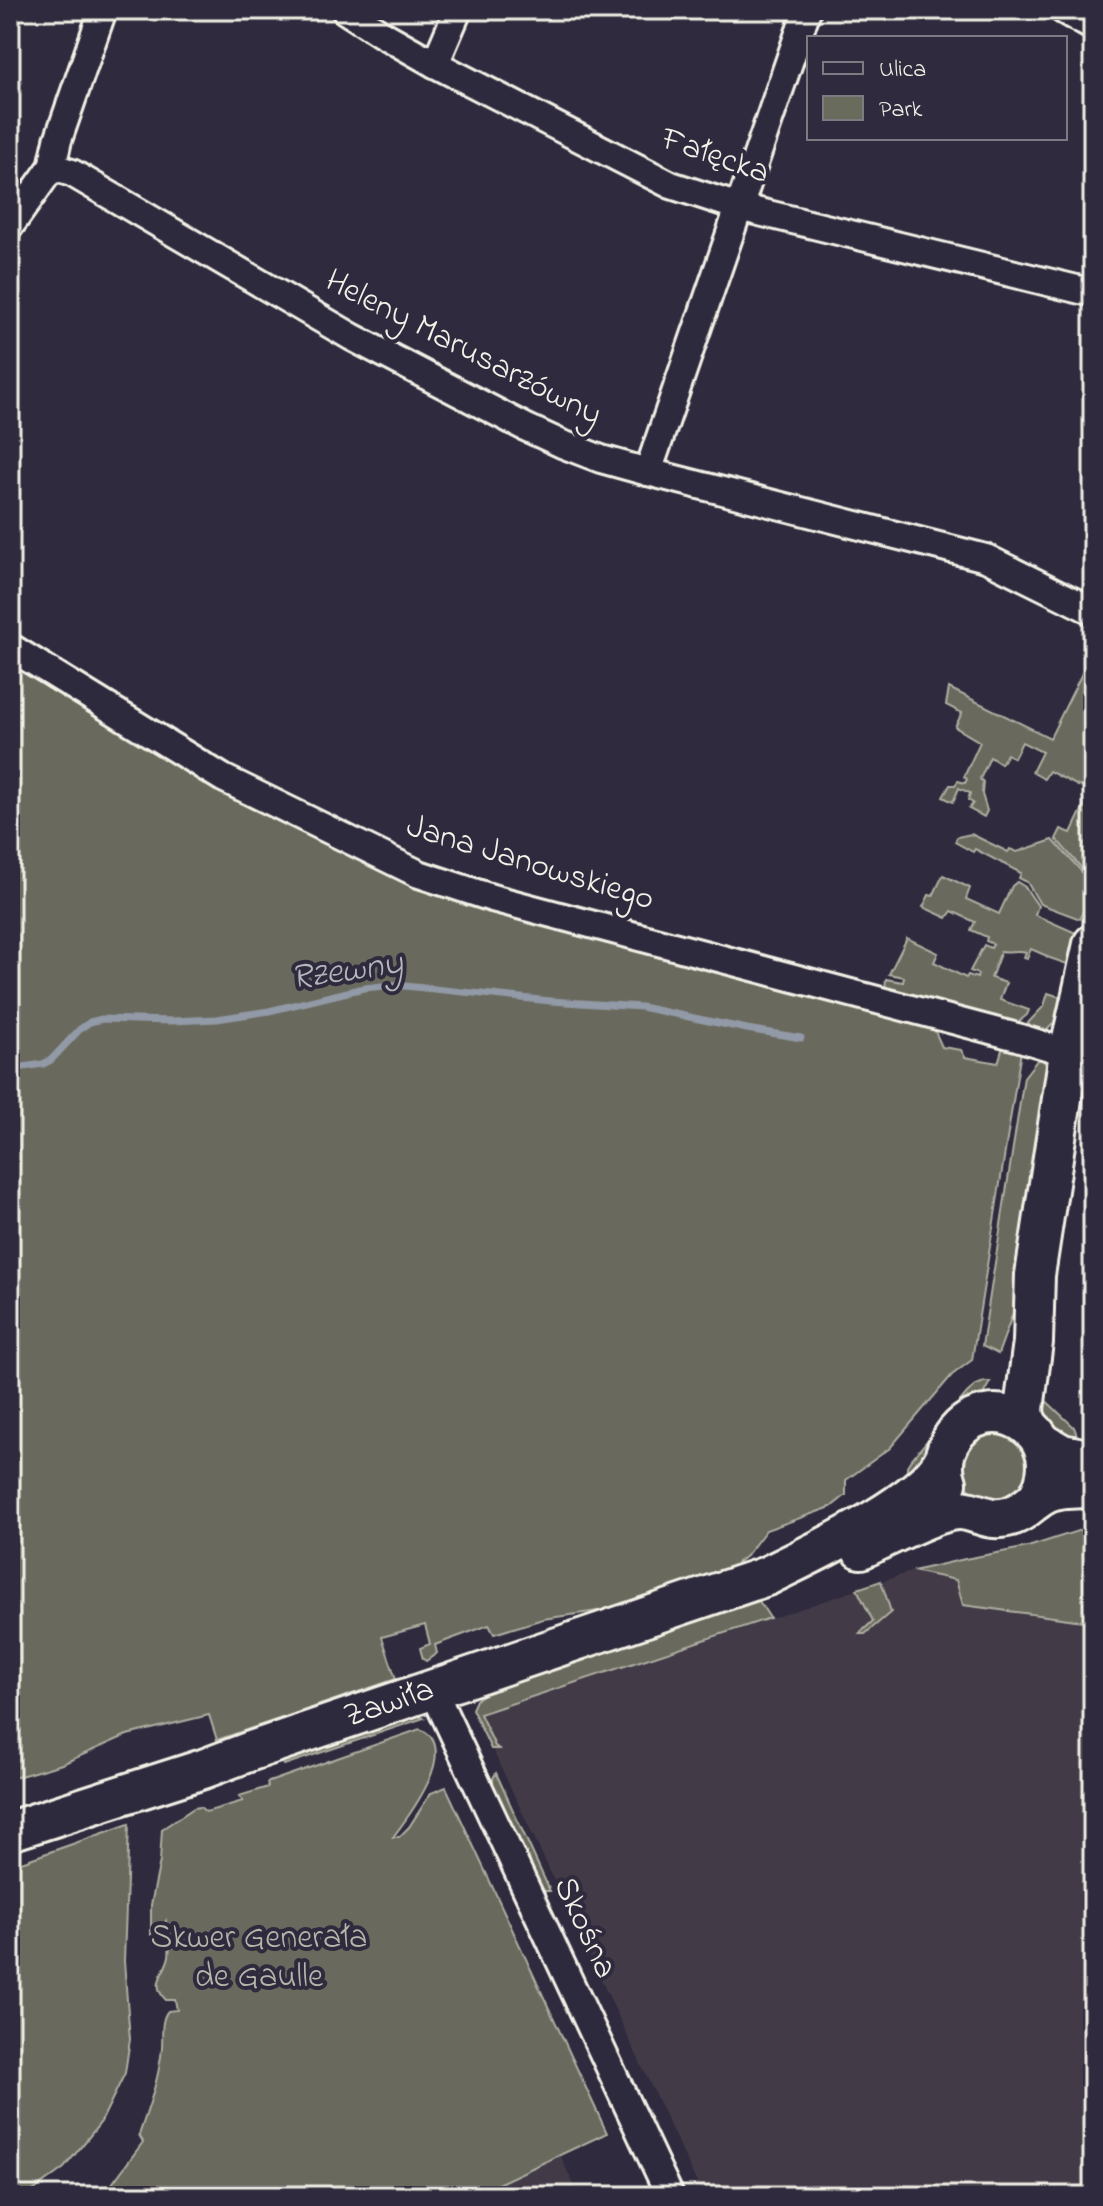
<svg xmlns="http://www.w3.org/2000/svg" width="1103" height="2206" font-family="'Indie Flower',sans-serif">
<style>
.built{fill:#433b47}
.green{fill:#696b5d;stroke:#aeaea2;stroke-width:2}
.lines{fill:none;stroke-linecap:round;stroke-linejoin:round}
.stream{stroke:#9299a7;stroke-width:7}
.street-casing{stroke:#f4f1e8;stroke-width:32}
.secondary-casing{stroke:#f4f1e8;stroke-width:44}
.street{stroke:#2f2a3d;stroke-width:26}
.secondary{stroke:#2f2a3d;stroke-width:38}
.labels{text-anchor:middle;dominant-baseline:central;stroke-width:8;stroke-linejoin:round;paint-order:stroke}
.street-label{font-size:34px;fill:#f4f1e8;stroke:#2f2a3d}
.park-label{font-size:34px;fill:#b5b5a9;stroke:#2f2a3d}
.water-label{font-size:36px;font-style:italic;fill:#b3b7bc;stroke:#2f2a3d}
</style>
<rect width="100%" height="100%" fill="#2f2a3d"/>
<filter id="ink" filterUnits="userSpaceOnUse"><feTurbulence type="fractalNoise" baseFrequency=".0125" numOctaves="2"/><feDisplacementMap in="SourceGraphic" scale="16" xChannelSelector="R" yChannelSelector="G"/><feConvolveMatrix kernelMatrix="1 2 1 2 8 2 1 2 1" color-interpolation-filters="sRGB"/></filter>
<g filter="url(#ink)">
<g class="built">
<path d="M1093 1526V2196H703L475 1712 696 1644 913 1571 965 1559 1028 1547Z"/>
<path d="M560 2154 578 2196H472Z"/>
</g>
<g class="green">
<path d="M1093 651V681L1086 694 1093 698V881L1056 839 1061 829 1071 833 1092 789 1078 786 1049 771 1044 779 1032 772 1042 752 1022 742 1014 758 1007 754 1001 764 990 757 980 779 983 782 982 794 987 811 984 817 969 809 973 803 968 800 970 793 959 788 953 802 943 797 950 785H955L958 781 965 783 967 779 964 777 980 742 955 727 962 713 946 705 949 688 1050 738Z"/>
<path d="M10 659 49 689 229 792 516 916 934 1029 942 1047 961 1050 965 1057 998 1063 1004 1043 1021 1051 972 1360 952 1375 890 1448 846 1480V1495L831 1507 766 1530 746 1556 729 1569 611 1609 543 1619 494 1634 489 1625 435 1645 437 1653 426 1661 423 1659 420 1648 430 1644 425 1625 382 1637 396 1679 217 1740 209 1715 127 1735 62 1764 10 1779Z"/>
<path d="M971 834 1008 852 1010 849 1017 852 1053 840 1093 884 1080 919 1040 904 1027 882 1019 878 1021 873 975 849 973 852 955 842 957 837Z"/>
<path d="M943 875 970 888 966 899 999 914 1012 886 1017 882 1025 887 1038 906 1035 915 1076 933 1067 964 1047 957V956L1031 949 1027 958 1024 957 1026 952C1017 949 1009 953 1001 951L991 978 1006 983 1000 1000 1029 1010 1027 1015 1017 1023 885 988 886 979 903 982 904 977 889 974 907 938 938 953 934 962 966 978 968 975 977 978 978 974 970 971 984 945 991 948 993 944 986 941 987 937 971 930 975 922 952 911 947 918 923 907 929 895 933 896Z"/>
<path d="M1048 993 1060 997 1054 1023 1046 1031 1026 1025 1044 1006Z"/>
<path d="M1038 1056 1044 1061 1050 1072 1016 1305 998 1354 982 1346 1024 1077 1038 1059Z"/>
<path d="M984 1382H990L979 1402 907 1477V1466L910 1461 967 1393 976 1385Z"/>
<path d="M1040 1395 1074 1427 1078 1438 1046 1432Z"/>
<circle cx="995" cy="1467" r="34"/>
<path d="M1093 1526V1577L1089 1602 1091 1622 963 1605 956 1580 913 1571 965 1559 1028 1547Z"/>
<path d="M881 1581 891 1612 865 1634H859L873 1621 857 1589Z"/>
<path d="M757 1598 770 1618 480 1714 495 1746 499 1749H491L472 1709 476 1700 483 1694 585 1660 584 1657Z"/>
<path d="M416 1715 424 1718 284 1765 282 1761 286 1757Z"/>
<path d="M420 1729C462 1747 409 1816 393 1837H399L409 1827 431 1793 446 1787 607 2133 472 2196H459L456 2194 448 2196H103L143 2142 139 2135C149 2106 159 2079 162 2048 163 2036 160 2020 168 2011L177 2010 175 2000H166C149 1983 166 1973 169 1956 171 1946 167 1932 166 1921L157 1937 154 1938 151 1935V1905L160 1861 162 1829 194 1808 200 1807 206 1812 243 1801 239 1796 268 1787 267 1783 269 1782Z"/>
<path d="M496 1773 550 1891H541L496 1797C493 1788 490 1781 496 1773Z"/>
<path d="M129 1824 124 1961 130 2039 125 2073 101 2122 64 2168 26 2196H10V1866Z"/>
</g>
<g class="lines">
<path class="stream" d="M10 1069 43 1064 51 1060 80 1029 90 1022 102 1019 172 1021 217 1019 269 1011 364 988 395 985 551 1001 641 1007 747 1029 801 1038"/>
<g class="street-casing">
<g id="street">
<path d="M345 10 382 34 435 64 671 185 739 207 1093 293"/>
<path d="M1063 10 1093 27"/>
<path d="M435 64 458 10"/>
<path d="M52 167 72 173 352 337 525 427 562 444 601 459 648 472 986 558 1093 611"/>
<path d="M10 226 52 167 58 140 103 10"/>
<path d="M648 472 807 10"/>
<path d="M10 647 223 778 419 874 492 898 1017 1037 1069 1053"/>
<path d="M433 1690 670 2196"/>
</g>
</g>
<g class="secondary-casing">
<g id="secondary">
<path d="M1030 1428 1025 1418 1024 1409 1033 1342 1035 1275 1054 1151 1069 1053 1093 944"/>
<path d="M1043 1443 1062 1454 1093 1460"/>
<path d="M947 1483C942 1469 943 1455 950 1442 984 1380 1079 1431 1036 1500"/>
<path d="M861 1549C884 1539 936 1510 959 1510 976 1510 987 1522 1007 1517 1023 1514 1030 1502 1044 1495 1058 1487 1077 1489 1093 1488"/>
<path id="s1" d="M10 1831 203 1769 251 1751 767 1576C813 1553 919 1505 944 1460"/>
</g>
</g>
<use href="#street" class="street"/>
<use href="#secondary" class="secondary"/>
</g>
</g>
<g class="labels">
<g class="street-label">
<text transform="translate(715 157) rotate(19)">Fałęcka</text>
<text transform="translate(463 349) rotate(27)">Heleny Marusarzówny</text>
<text transform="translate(530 864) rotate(17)">Jana Janowskiego</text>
<text stroke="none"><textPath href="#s1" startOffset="400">Zawiła</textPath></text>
<text transform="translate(584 1928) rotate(65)">Skośna</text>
</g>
<g class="park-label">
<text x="259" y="1939">Skwer Generała<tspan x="259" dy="39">de Gaulle</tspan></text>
</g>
<g class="water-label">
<text transform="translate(347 972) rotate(-8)">Rzewny</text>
</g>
</g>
<rect width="1103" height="2206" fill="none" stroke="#2f2a3d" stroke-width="40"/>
<rect x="20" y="20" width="1063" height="2166" fill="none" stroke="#f4f1e8" stroke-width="3" filter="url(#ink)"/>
<rect x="807" y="36" width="260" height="104" fill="#2f2a3d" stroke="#7e7a81" stroke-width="2"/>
<rect x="823" y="62" width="40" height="12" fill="#2f2a3d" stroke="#7e7a81" stroke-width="2"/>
<text x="879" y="76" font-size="24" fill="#f4f1e8">Ulica</text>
<rect x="823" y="96" width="40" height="24" fill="#696b5d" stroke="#7e7a81" stroke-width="2"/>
<text x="879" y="116" font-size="24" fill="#f4f1e8">Park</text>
</svg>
